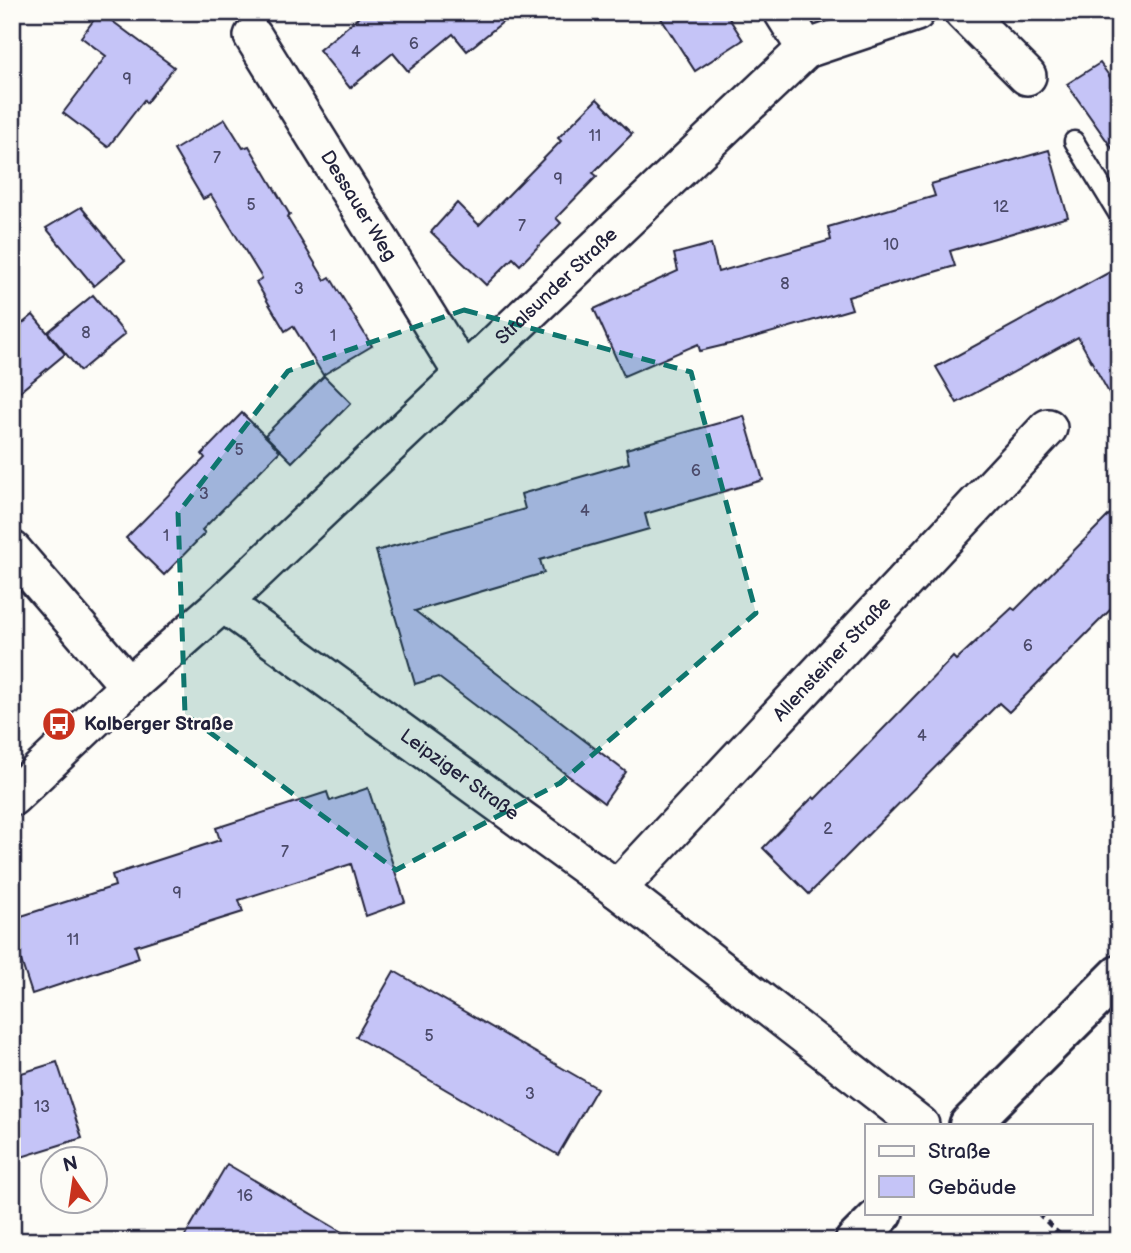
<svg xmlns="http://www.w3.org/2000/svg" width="1131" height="1253" font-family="'Balsamiq Sans',sans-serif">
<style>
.building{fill:#c5c4f7;stroke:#22223b;stroke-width:2}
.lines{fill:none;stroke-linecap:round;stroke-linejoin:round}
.service-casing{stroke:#22223b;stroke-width:23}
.minor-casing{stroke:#22223b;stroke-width:42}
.secondary-casing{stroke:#22223b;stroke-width:44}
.path{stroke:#22223b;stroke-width:4.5;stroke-dasharray:7 5;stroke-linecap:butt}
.service{stroke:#fdfcf7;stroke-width:18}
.minor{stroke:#fdfcf7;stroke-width:37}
.secondary{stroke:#fdfcf7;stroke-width:38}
.marked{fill:#0f766e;fill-opacity:0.2;stroke:#0f766e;stroke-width:5;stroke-dasharray:14 9;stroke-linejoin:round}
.labels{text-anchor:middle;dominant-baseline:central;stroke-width:5;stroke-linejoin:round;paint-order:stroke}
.number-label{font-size:16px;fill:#4b4a6a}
.street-label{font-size:19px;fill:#22223b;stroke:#fdfcf7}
.poi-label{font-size:19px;font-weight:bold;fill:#22223b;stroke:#fdfcf7;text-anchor:start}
</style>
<rect width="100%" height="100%" fill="#fdfcf7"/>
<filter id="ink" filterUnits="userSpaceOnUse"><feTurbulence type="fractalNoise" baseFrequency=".0143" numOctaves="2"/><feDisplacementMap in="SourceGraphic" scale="14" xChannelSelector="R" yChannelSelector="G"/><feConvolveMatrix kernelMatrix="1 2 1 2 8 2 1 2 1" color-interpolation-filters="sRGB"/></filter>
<g filter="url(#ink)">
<g class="building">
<path d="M100 12 174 67 146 103 144 100 108 147 63 113 106 56 81 37Z"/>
<path d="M365 12H515L467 51 453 34 408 71 393 53 350 88 319 50Z"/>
<path d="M657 12H725L743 40 695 71Z"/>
<path d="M1100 63 1119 90V158L1067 84Z"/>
<path d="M597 99 632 134 593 173 597 176 556 218 561 223 520 265 513 258 486 285 431 232 457 203 479 225 561 141 558 138Z"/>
<path d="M225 119 243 148 249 146 290 215 287 217 325 280 330 277 372 346 323 375 293 326 285 331 256 282 262 278 211 195 203 199 174 150Z"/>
<path d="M1049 150 1068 217 950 251 955 266 848 297 852 309 742 341 700 351 698 344 624 376 594 309 678 271 674 254 711 244 718 272 831 240 828 227 935 196 931 184Z"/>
<path d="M81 207 125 260 94 286 46 228Z"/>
<path d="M1119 267V411L1078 337 957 403 936 367Z"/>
<path d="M93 295 125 334 80 371 48 332Z"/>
<path d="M33 315 65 354 12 398V332Z"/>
<path d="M324 376 351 403 292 462 265 435Z"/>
<path d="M242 413 280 451 202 530 205 533 164 575 126 538 205 458 202 454Z"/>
<path d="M744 416 763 480 645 514 649 529 540 560 544 573 415 611 626 772 604 803 438 677 415 684 376 551 525 509 521 494 629 463 626 449Z"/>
<path d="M1119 505V601L1009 712 999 703 809 894 763 848 813 797 815 799 953 657 956 660 1012 608 1015 610Z"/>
<path d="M368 788 405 902 366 916 351 864 239 900 243 912 135 946 139 958 32 994 12 933V919L115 886 112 875 220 840 216 828 327 792 330 801Z"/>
<path d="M394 971 597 1088 558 1155 356 1037Z"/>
<path d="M57 1062 82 1138 12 1160V1076Z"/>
<path d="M227 1164 357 1241H182Z"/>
</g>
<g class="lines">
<g class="service-casing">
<path id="service" d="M1074 141 1119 215"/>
</g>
<g class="minor-casing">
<g id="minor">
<path d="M783 12 806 49"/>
<path d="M963 12 1027 76"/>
<path id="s1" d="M253 36 463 374"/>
<path d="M12 550 129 686"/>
<path id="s2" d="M223 603 806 49 916 12"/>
<path id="s3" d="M12 797 129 686 223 603 617 889 920 1125"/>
<path id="s4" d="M617 889 1048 428"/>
</g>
</g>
<g class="secondary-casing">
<g id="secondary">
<path d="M969 1125 1119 975"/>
<path d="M855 1241 883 1213"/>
</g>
</g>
<path class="path" d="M1038 1213 1066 1241"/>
<use href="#service" class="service"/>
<use href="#minor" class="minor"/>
<use href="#secondary" class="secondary"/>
</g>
</g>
<path class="marked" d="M464 310 691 372 756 613 560 783 396 870 185 714 178 513 288 371Z"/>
<defs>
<g id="bus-disc" transform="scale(1.75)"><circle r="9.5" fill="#c8321e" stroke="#fdfcf7"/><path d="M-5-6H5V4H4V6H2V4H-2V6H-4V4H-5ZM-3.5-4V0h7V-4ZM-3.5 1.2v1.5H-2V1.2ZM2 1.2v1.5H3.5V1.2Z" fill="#fff"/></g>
</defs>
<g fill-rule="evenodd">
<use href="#bus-disc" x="59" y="724"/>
</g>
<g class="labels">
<g class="number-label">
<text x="414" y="44">6</text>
<text x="356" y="52">4</text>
<text x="127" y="79">9</text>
<text x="595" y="136">11</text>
<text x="217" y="158">7</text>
<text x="558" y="179">9</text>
<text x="251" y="205">5</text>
<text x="1001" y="207">12</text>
<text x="522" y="226">7</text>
<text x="891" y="245">10</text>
<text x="785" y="284">8</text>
<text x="299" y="289">3</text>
<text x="86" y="333">8</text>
<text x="333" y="336">1</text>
<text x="239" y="450">5</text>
<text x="696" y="471">6</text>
<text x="204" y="494">3</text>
<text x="585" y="511">4</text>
<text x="166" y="536">1</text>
<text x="1028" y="646">6</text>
<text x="922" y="736">4</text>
<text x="828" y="829">2</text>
<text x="285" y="852">7</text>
<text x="177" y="893">9</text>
<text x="73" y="940">11</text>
<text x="429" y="1036">5</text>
<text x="530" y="1094">3</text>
<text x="42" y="1107">13</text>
<text x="245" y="1196">16</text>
</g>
<g class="street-label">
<text stroke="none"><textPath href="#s1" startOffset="200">Dessauer Weg</textPath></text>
<text stroke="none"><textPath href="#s2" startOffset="460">Stralsunder Straße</textPath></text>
<text stroke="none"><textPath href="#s4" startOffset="315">Allensteiner Straße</textPath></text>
<text stroke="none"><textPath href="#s3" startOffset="579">Leipziger Straße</textPath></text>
</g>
<g class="poi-label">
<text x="84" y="724">Kolberger Straße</text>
</g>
</g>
<rect width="1131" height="1253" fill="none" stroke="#fdfcf7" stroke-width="42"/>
<rect x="21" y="21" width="1089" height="1211" fill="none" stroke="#22223b" stroke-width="2.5" filter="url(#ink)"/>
<rect x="865" y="1124" width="228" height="91" fill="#fdfcf7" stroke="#a5a5ac" stroke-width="2"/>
<rect x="879" y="1146" width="35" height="10" fill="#fdfcf7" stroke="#a5a5ac" stroke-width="2"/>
<text x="928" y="1158" font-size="21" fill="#22223b">Straße</text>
<rect x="879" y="1176" width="35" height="21" fill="#c5c4f7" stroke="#a5a5ac" stroke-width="2"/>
<text x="928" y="1194" font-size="21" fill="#22223b">Gebäude</text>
<g transform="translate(74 1180) rotate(347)"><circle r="33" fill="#fdfcf7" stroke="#a5a5ac" stroke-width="2"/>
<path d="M0-5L12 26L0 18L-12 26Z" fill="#c8321e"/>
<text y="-10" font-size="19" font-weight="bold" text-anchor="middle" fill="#22223b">N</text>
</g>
</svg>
